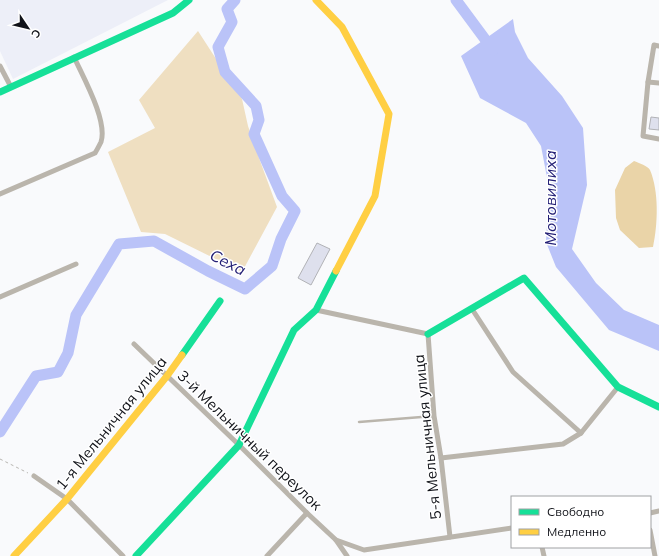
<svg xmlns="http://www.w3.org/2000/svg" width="659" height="556" font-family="Mulish,sans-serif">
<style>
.built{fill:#edeff8}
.green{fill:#efdfc1}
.forest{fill:#ead4a8}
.water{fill:#bac3f8}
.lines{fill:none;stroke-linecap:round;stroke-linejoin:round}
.river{stroke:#bac3f8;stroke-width:11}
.building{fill:#dee0ed;stroke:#b1b2b6}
.path{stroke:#b8b6b2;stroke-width:1;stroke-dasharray:3 3;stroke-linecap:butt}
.lane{stroke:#bab5ac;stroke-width:2.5}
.street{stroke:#bab5ac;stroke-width:5}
.fast{stroke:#16e098;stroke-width:7}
.slow{stroke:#ffcf43;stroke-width:7}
.labels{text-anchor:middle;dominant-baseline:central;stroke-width:3;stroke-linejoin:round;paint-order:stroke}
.street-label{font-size:15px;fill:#111319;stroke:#fff}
.water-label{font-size:16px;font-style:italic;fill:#242076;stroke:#fff}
</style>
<rect width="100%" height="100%" fill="#f9fafc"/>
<path class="built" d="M0 0H168L13 79 0 51Z"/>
<path class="green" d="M198 31 242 99 248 126 259 158 277 207 242 272 165 234 141 232 108 152 155 128 139 100Z"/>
<path class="forest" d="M634 161C639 163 648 166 650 170 659 191 658 224 653 247L639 248 620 230 616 218 615 190 625 168Z"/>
<path class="water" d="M513 19 515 32 528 58 562 96 583 128 587 185 572 249 596 283 624 310 659 325V351L609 330 556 267 546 242 549 188 541 146 526 123 480 98 461 56Z"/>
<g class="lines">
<g class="river">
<path d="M456 0 493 50"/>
<path d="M0 432 36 376 58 372 68 353 76 315 119 244 154 241 208 271 245 289 272 266 281 239 295 211 282 196 254 134 259 120 256 106 225 72 218 47 232 22 227 9 235 0"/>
</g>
</g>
<g class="building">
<path d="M651 117 659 118V130L649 129Z"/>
<path d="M317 243 330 249 311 285 298 278Z"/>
</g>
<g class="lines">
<path class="path" d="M0 459 28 473"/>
<path class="lane" d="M359 422 434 416"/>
<g class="street">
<path d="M659 46 654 45 648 82 643 136 659 139"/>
<path d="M0 66 11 87"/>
<path d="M648 82 659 83"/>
<path d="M0 194 95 153C97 150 99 146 101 142 108 121 83 77 74 57"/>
<path d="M0 297 76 264"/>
<path d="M472 309 513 372 581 433"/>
<path d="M316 310 428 334 434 416 441 458 450 537"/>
<path d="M134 344 239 445 307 513 336 540 347 556"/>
<path d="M441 458 563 444 581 433 618 387"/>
<path d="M34 476 67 499 123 556"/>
<path d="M650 513 659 511"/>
<path d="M650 530 655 556"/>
<path d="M336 540 364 550 512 528"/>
<path d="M542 547 544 556"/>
<path d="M267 556 307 513"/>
</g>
<g class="fast">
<path d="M0 92 173 13 189 0"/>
<path d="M428 334 524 278 618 387 659 407"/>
<path d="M182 355 220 301"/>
<path d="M136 556 239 445 294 330 316 310 336 271"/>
</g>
<g class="slow">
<path d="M316 0 342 27 389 114 375 196 336 271"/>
<path d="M14 556 67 499 167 376 182 355"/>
</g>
</g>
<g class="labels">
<g class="street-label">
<text transform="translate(111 423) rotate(-51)">1-я Мельничная улица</text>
<text transform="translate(427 437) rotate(-96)">5-я Мельничная улица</text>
<text transform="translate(250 440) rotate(44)">3-й Мельничный переулок</text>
</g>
<g class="water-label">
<text transform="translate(550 198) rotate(-90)">Мотовилиха</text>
<text transform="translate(228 262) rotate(27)">Сеха</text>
</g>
</g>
<rect x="511" y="496" width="140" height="52" fill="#ffffff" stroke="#a0a1a3"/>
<rect x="519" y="509" width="20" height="6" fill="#16e098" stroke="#a0a1a3"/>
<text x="547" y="516" font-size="12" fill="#111319">Свободно</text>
<rect x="519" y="529" width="20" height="6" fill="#ffcf43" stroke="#a0a1a3"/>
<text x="547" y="536" font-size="12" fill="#111319">Медленно</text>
<g transform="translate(28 28) rotate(125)" stroke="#ffffff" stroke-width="3" paint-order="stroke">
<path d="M0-3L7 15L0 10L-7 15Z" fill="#111319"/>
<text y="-6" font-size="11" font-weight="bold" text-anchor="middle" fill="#111319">С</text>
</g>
</svg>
